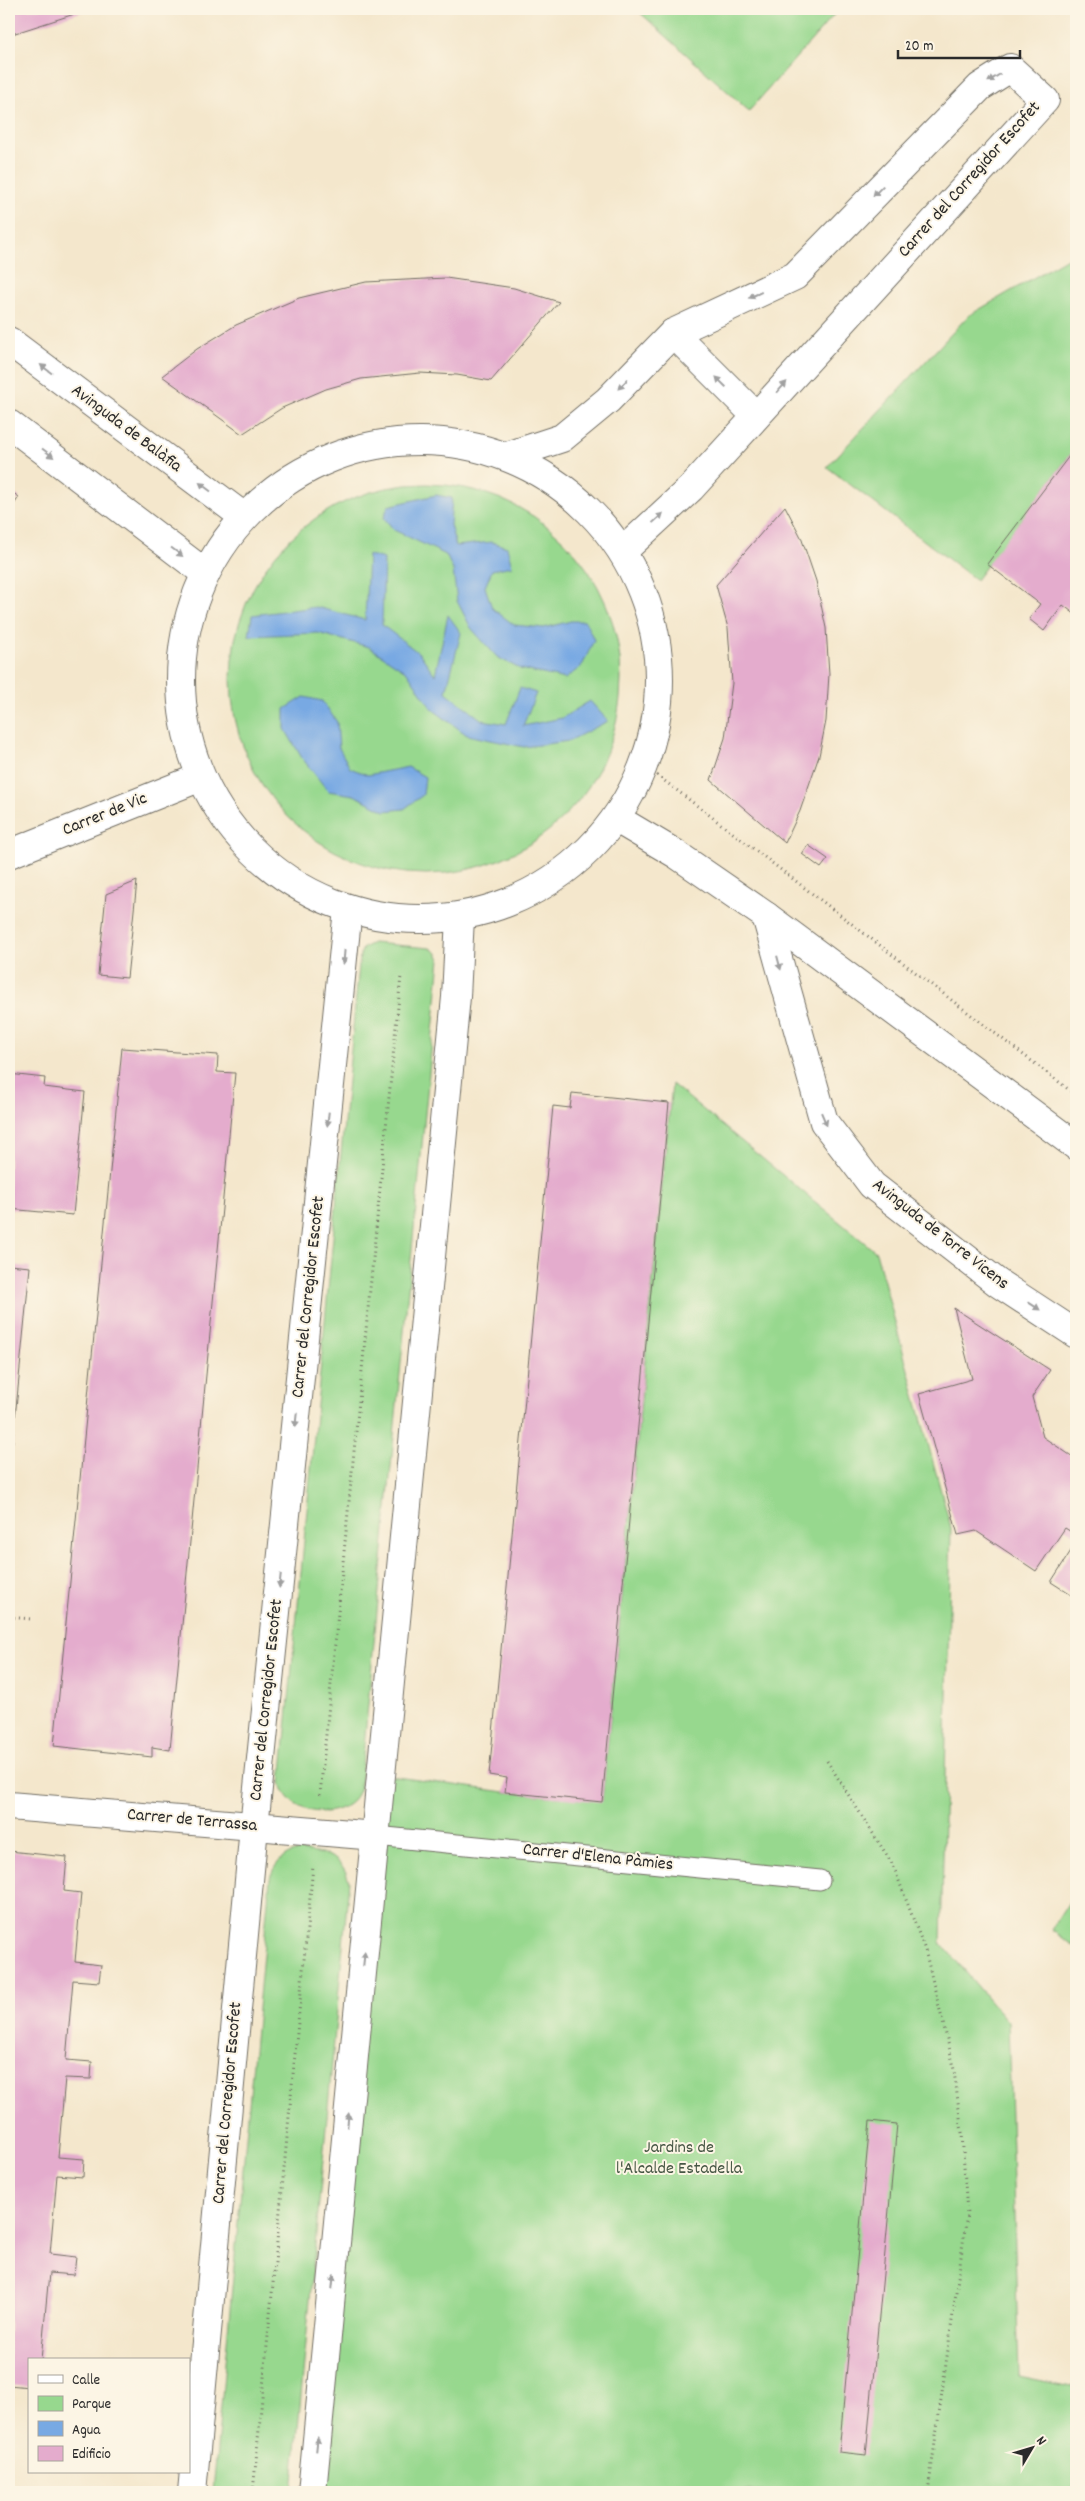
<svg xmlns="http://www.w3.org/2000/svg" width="1085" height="2501" font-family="Dekko,sans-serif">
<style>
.green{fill:#97d88e;stroke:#61825c}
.water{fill:#78a9e3;stroke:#526a87}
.building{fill:#e4accd}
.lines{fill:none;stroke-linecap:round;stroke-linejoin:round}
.service-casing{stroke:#716d63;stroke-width:21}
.minor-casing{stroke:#716d63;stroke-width:30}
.tertiary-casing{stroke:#716d63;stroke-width:30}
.path{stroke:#716d63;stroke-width:3;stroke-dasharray:1 4;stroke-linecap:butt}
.service{stroke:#fff;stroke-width:19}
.minor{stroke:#fff;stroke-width:28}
.tertiary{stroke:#fff;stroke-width:28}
.oneway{fill:#a0a0a0}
.labels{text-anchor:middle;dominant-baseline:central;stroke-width:4;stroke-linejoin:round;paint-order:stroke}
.street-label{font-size:18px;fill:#2b2b2b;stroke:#fcf5e5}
.park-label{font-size:18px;fill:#465644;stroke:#fcf5e5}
</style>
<rect width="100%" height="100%" fill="#fcf5e5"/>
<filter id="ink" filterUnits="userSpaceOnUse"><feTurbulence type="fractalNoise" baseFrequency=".02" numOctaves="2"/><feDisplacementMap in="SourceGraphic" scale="10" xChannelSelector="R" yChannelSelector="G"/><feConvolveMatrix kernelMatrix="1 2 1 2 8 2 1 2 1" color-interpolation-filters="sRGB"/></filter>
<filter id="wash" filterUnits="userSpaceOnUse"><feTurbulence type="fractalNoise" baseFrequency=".0096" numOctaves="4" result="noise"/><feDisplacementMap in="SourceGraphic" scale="20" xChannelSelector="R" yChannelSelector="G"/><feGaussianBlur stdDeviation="1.12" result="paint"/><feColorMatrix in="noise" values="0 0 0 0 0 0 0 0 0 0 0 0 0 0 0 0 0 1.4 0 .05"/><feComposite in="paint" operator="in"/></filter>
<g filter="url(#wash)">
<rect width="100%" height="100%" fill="#f4e7cc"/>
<g class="green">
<path d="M636 9H839L749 111Z"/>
<path d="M1076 253V447L976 580 827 467 968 316Z"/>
<circle cx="426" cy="679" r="195"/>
<path d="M373 943 430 948 437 953 440 959 360 1787C350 1823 287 1819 281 1782L360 955 363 948Z"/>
<path d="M672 1084 876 1252 951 1528 941 1943 1008 2022 1019 2376 1076 2388V2478L1071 2492H312L382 1775 505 1792 602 1801Z"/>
<path d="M299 1851C324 1854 341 1853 349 1881L292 2492H213L270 1879C273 1865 284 1853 299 1851Z"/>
<path d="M1076 1891V1947L1051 1930Z"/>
</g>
<g class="water">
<path d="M436 495 452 498 450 525 456 546 491 542 507 547 512 566 492 570 485 587 492 608 514 625 544 628 571 621H585L594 640 582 666 565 679 520 669 497 657 471 628 457 601 453 570 446 555 394 530 384 518 388 506Z"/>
<path d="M368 555 384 559 382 625 420 654 435 675 448 615 461 633 446 692 482 720 506 724 520 688 536 693 523 726 562 718 590 701 608 721 569 741 524 747 467 735 432 709 407 672 369 647 318 633 249 636 252 615 316 607 365 620Z"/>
<path d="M304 697 322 701 337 722 339 748 350 768 368 775 408 767 425 777 423 795 404 809 385 811 354 795 328 791 302 758 285 729V709Z"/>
</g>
<g id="blocks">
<g class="building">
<path d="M9 9H90L9 35Z"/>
<path d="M446 278 514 288 559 302 491 381 457 375 420 373 361 379 326 389 282 408 242 434 162 376 197 349 236 325 299 298 366 282Z"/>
<path d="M1076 447V615L1063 605 1044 631 1029 619 1040 604 987 564Z"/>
<path d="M9 490 19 497 9 512Z"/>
<path d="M785 506 801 537 816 581 826 628 829 674 826 721 819 756 800 811 785 843 711 780 725 738 732 683 728 628 716 585Z"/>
<path d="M808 845 828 859 821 868 802 854Z"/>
<path d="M137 881 127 978 98 975 106 894Z"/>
<path d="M122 1048 218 1055 217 1072 235 1073 170 1750 152 1747V1757L54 1746Z"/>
<path d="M9 1074 45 1078 44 1087 85 1092 73 1215 9 1209Z"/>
<path d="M572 1093 669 1103 602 1802 505 1792 507 1778 489 1775 553 1106 570 1108Z"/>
<path d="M9 1265 30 1267 11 1459 9 1458Z"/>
<path d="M954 1308 1050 1370 1032 1397 1043 1437 1076 1459V1535L1065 1528 1036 1571 976 1531 958 1535 919 1394 972 1379Z"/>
<path d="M1076 1543V1598L1051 1582Z"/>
<path d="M9 1851 67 1857 64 1891 81 1893 75 1962 101 1965 99 1982 73 1980 66 2060 92 2062 91 2079 65 2078 58 2157 84 2159 83 2177 57 2175 50 2254 76 2257 74 2275 49 2273 41 2360H29V2387L9 2385Z"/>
<path d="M870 2121 897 2124 866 2455 839 2452Z"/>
</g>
</g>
</g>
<g filter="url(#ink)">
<use href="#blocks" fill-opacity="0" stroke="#716d63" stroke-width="1"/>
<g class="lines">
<g class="service-casing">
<path id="service" d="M376 1836 820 1880"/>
</g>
<g class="minor-casing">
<g id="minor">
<path d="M673 333 756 416"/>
<path d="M507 456 562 438 608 400 673 333 795 276 980 87 1010 68 1045 100 691 488 623 551"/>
<path d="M617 819 676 854 766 916 1076 1146"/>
<path d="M9 854 201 777"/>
<path d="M766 916 824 1122 872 1185 998 1283 1076 1334"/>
<path d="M9 1806 376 1836"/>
</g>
</g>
<g class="tertiary-casing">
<g id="tertiary">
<path d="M9 341 244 517"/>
<path d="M9 424 205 573"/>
<circle cx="420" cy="680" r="239"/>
<path d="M192 2492 254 1827 348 909"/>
<path d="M312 2492 456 997 460 917"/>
</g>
</g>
<g class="path">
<path d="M645 766 1076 1095"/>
<path d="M9 1617 31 1619"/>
<path d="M827 1761 893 1865 925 1950 953 2063 962 2133 967 2214 928 2492"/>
<path d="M320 1795 401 976"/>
<path d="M253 2492 313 1866"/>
</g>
<use href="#service" class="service"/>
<use href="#minor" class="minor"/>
<use href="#tertiary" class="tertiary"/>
</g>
<defs><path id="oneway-solid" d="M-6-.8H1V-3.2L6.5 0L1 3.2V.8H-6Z" transform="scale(1.25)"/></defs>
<g class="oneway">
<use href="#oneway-solid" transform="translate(994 78) rotate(148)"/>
<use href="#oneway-solid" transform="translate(878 191) rotate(134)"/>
<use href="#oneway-solid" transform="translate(755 295) rotate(155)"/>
<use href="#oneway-solid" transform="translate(46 369) rotate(-143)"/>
<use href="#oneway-solid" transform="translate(721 382) rotate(-135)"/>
<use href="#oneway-solid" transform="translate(623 384) rotate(134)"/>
<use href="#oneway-solid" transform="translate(782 387) rotate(-48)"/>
<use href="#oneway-solid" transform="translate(48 453) rotate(37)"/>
<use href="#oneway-solid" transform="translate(205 487) rotate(-143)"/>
<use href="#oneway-solid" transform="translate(658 518) rotate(-43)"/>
<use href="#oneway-solid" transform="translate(177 552) rotate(37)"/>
<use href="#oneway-solid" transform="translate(344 957) rotate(95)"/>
<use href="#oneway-solid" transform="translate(779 963) rotate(75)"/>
<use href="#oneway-solid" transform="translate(328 1119) rotate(96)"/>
<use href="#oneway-solid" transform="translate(824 1119) rotate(67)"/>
<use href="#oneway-solid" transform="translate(1034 1306) rotate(33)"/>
<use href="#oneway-solid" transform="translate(296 1420) rotate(96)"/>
<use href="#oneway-solid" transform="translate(280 1581) rotate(96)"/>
<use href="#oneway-solid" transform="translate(364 1959) rotate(-84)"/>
<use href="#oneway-solid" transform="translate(348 2120) rotate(-84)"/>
<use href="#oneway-solid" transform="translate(333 2282) rotate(-84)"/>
<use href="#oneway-solid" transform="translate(317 2444) rotate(-84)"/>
</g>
</g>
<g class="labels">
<g class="street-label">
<text transform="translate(970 180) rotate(-48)">Carrer del Corregidor Escofet</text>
<text transform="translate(126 429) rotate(37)">Avinguda de Balàfia</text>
<text transform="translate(105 815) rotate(-22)">Carrer de Vic</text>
<text transform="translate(940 1235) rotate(38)">Avinguda de Torre Vicens</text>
<text transform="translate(309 1297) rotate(-84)">Carrer del Corregidor Escofet</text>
<text transform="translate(267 1700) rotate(-84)">Carrer del Corregidor Escofet</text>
<text transform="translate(192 1821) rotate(5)">Carrer de Terrassa</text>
<text transform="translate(598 1858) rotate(6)">Carrer d'Elena Pàmies</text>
<text transform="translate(228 2103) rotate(-85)">Carrer del Corregidor Escofet</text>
</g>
<g class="park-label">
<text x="679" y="2148">Jardins de<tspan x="679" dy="21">l'Alcalde Estadella</tspan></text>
</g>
</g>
<rect width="1085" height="2501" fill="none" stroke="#fcf5e5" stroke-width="30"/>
<rect x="28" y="2358" width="162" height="115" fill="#fcf5e5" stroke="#a8a49b"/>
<rect x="38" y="2375" width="25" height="8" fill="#ffffff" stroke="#a8a49b"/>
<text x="72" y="2384" font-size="15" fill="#2b2b2b">Calle</text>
<rect x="38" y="2396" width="25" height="15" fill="#97d88e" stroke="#a8a49b"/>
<text x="72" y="2408" font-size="15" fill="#2b2b2b">Parque</text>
<rect x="38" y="2421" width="25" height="15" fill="#78a9e3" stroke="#a8a49b"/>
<text x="72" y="2434" font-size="15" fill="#2b2b2b">Agua</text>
<rect x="38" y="2446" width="25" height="15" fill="#e4accd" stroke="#a8a49b"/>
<text x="72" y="2458" font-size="15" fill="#2b2b2b">Edificio</text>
<g transform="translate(1032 2448) rotate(52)" stroke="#fcf5e5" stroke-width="4" paint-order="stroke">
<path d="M0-4L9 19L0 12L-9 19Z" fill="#2b2b2b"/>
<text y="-8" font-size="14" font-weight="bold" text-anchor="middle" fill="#2b2b2b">N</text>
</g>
<path d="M898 50v8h122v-8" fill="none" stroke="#2b2b2b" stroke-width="2.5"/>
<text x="905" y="50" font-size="15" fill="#2b2b2b" stroke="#fcf5e5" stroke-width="4" paint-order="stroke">20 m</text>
</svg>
